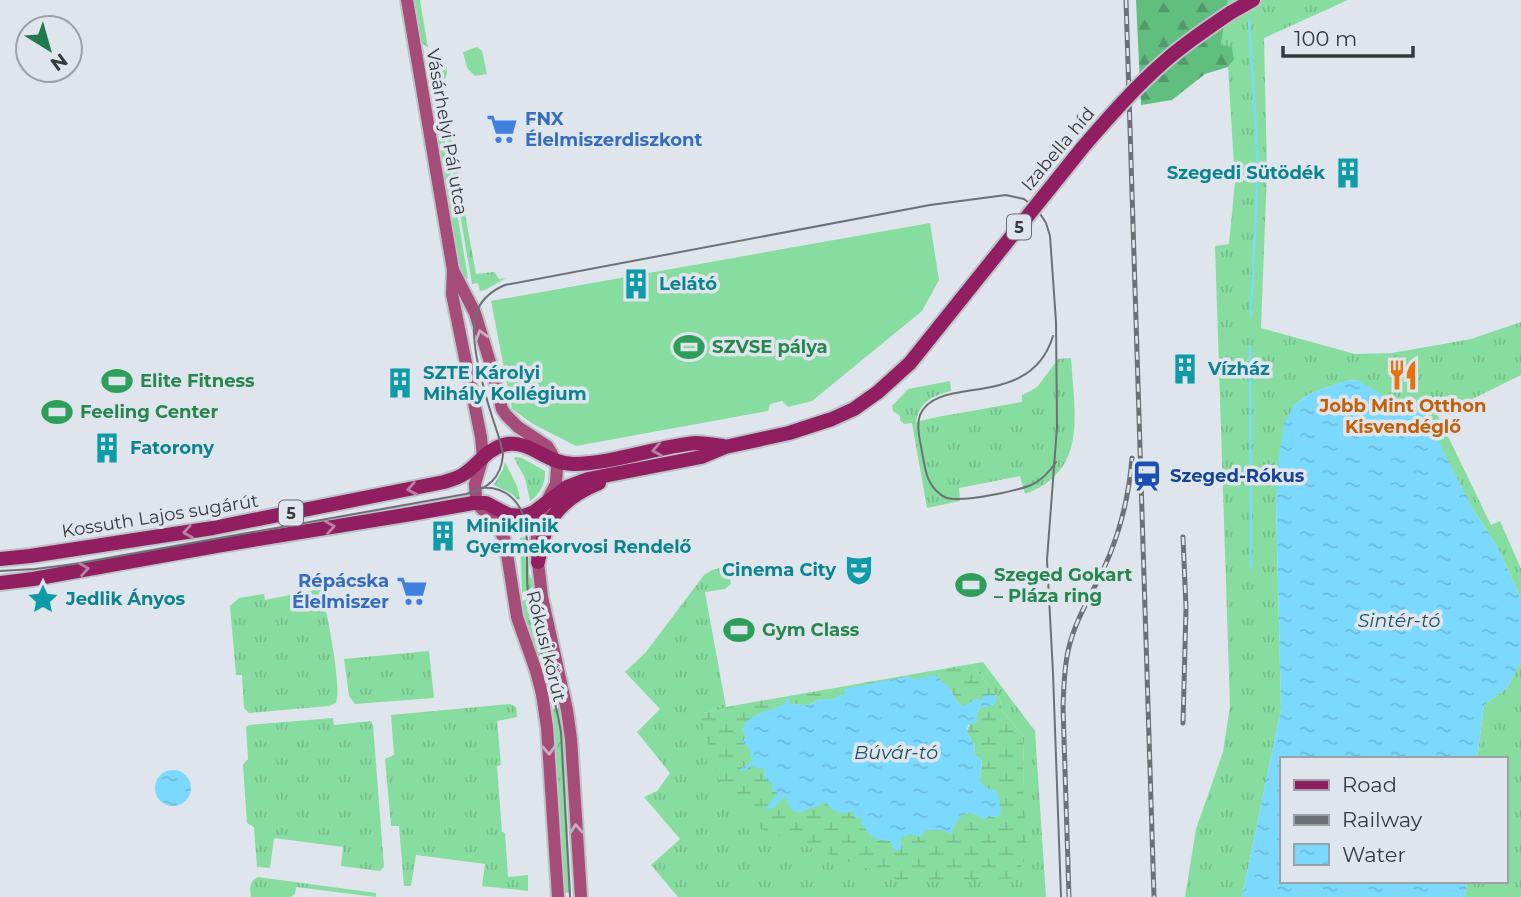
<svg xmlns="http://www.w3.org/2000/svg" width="1521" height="897" font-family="Montserrat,sans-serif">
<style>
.grass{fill:url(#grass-tufts)}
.forest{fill:url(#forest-firs)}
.wetland{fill:url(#wetland-marsh);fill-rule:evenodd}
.garden{fill:#87dda0}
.water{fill:url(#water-ripples)}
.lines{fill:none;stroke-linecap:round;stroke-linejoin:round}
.stream{stroke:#7bd9ff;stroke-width:2.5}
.secondary-casing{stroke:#bdc3c9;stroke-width:16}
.primary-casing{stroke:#bdc3c9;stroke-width:18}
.secondary{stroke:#a54c79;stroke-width:12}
.primary{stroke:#911e60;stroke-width:14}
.tram{stroke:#6d7175;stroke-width:2}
.rail-casing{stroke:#6d7175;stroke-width:5}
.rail{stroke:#dee5ec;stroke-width:2.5;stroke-dasharray:8;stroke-linecap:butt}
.primary-bridge-casing{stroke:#bdc3c9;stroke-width:18;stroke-linecap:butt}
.primary-bridge{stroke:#911e60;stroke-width:14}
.oneway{stroke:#caafc4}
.oneway2{stroke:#b882a6}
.labels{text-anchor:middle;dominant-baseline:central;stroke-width:7;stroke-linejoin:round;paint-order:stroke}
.shield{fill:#dee5ec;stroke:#696d72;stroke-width:2}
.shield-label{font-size:16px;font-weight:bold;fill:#373a3d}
.shop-label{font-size:18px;font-weight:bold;fill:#366cbe;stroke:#dee5ec;text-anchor:start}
.street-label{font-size:18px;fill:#373a3d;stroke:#dee5ec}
.culture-label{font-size:18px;font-weight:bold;fill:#0d838f;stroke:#dee5ec;text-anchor:start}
.leisure-label{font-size:18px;font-weight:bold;fill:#27864d;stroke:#dee5ec;text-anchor:start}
.food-label{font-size:18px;font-weight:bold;fill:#c56008;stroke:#dee5ec}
.transit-label{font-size:18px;font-weight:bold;fill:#164399;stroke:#dee5ec;text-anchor:start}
.water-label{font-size:19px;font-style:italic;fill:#1e5266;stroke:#dee5ec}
</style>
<defs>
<pattern id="grass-tufts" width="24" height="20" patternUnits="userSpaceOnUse" patternTransform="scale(1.75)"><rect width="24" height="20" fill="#87dda0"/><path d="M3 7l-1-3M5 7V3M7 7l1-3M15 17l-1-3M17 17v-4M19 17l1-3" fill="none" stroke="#75be8b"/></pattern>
<pattern id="forest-firs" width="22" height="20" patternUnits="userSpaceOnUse" patternTransform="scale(1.75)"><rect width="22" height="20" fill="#60be7f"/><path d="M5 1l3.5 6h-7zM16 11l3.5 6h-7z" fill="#509b69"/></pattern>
<pattern id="wetland-marsh" width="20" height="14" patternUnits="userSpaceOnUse" patternTransform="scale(1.75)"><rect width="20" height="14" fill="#87dda0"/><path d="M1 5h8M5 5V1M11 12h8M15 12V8" fill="none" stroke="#75be8b"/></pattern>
<pattern id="water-ripples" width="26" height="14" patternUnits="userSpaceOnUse" patternTransform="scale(1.75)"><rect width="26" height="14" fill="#7bd9ff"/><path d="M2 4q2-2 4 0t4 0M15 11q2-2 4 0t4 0" fill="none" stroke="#6bbbdb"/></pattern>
</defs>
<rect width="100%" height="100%" fill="#dee5ec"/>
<g class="grass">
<path d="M414 0H420L428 48 422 43Z"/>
<path d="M1228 0H1348L1264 38 1267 171 1261 328 1355 354 1392 353 1471 339 1521 322V375L1438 416 1491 525 1500 521 1521 569V598L1497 546 1473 509 1403 410 1389 405 1357 380 1346 381 1311 393 1294 405 1276 500 1281 709 1242 897H1185L1196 829 1223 752 1230 706 1215 246 1229 244 1235 182 1228 67 1234 60 1221 45Z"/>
<path d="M477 47 482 51 487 74 475 76 467 68 463 52Z"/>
<path d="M436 55C449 60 451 78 439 84L434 56Z"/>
<path d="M437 94 468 278 467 279 461 280 432 97Z"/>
<path d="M440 96 444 99 476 274 494 272 499 279 506 278 485 290 480 291 478 283 472 284Z"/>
<path d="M1071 358C1074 412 1089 471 1025 494L1020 476 959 488 960 501 927 508 912 423 904 424 900 420V416L893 411 892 406 908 389 950 381 951 391C932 396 919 402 916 422L937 417 1022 402V395L1034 389 1038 386 1058 359Z"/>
<path d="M516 457 522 458 545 471C546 483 540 494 530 501L525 478 514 458Z"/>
<path d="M505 462 517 486 520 499 518 500 512 494 494 485 503 469Z"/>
<path d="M528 537 529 574 535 586 522 593 520 538Z"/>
<path d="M728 566 731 584 725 589 705 592 726 707 725 709 704 713 1023 789 1024 737 1003 712 1000 700 971 664 983 662 1035 731 1046 897H678L651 865 680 839 644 797 657 791 670 773 637 732 660 709 625 672 646 652 704 575 712 570Z"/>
<path d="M314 586 319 587 323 594C327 617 342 685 336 703L329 706 249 713 244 708 242 675H236L230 606 239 598 264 594 265 600 314 590Z"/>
<path d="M536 596 558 701 550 703 526 622 524 621 520 602Z"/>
<path d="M429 651 434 698 355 704 349 696 344 659Z"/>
<path d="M1521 662V897H1465L1467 881H1505V759H1477L1484 705 1507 688Z"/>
<path d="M510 704 516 707 517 717 497 721 501 765 497 766 502 832 505 833 508 877 528 875V891L482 886 485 864 416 855 411 886H404L399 826H391L385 759 394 755 391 715Z"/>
<path d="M560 708 563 734 571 893 564 892 555 736 551 713 553 712 552 709Z"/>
<path d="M333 718 334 725 371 721 373 725 384 867 380 871 341 866 343 847 274 838 270 868 257 867 254 827 247 823 243 765 248 759 246 727 249 725Z"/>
<path d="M258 877 376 893V897L296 887 295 894 291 897H251C250 887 249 881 258 877Z"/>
</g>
<path class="forest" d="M1136 0H1228L1221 45 1232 47 1234 60 1228 67 1205 74 1172 100 1141 105Z"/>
<path class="wetland" d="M971 664 1000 700 1003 712 1024 737 1023 789 1027 854 1016 878 906 883 761 829 718 779 701 718 704 713 725 709 726 707ZM912 680 950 689 956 701 964 708 982 701C981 712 969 720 967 732L975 746 974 753 982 761 980 781 986 788 976 814 967 813 942 830H926L901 838 863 819 854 810 826 802 806 811 785 796 773 808H766L779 792 772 783 764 767 752 765 739 770 752 761 750 748 743 743 746 736 742 730 745 724 753 717 786 704 808 705 821 699H833L847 693Z"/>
<path class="garden" d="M930 223 939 280 922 311 812 401 788 407 782 401 770 404 768 411 576 446 533 424 512 409 491 301Z"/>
<g class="water">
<path d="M1357 380 1378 392 1389 405 1403 410 1422 409 1473 509 1497 546 1521 598V662L1507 688 1484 705 1477 759H1281V881H1467L1465 897H1242L1281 709 1276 500 1279 455 1284 424 1294 405 1311 393 1346 381Z"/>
<path d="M935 675 950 689 956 701 963 707 976 698 981 701 983 696 996 695V705L981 707 977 712V722L968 725 967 732 975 746 974 753 982 761 980 781 986 788 997 791 1001 813 996 818 989 816 984 820C966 805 957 817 951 834L942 830H926L920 837 910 834 901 838V850H894L890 841C873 841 870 835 861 823L863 819 854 817V811C842 815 833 813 826 802 817 806 798 818 790 808 789 807 786 797 785 796L773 808 765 809 778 793 772 791V783L764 777V768L758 769 752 765 744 771H738L752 761 750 748 742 743 746 736 742 730C748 713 771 711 785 704L786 699 789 700 791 704 808 705 821 699H833L846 693 843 689 910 676 912 680Z"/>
<circle cx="173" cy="788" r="18"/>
</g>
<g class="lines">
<g class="stream">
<path d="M1249 20 1258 166 1251 315"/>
<path d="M1250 347 1251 567"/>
</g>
<g class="secondary-casing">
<g id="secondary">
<path d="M407 0 453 270 452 294 481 437 483 457 475 484 476 498 481 508 498 526 505 541 517 617 536 671 542 694 547 727 558 897"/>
<path d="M453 270 475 313 492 369 502 409 506 415 518 427 547 446 552 454 557 467 556 484 542 510 539 522 536 545 542 597 567 710 571 739 581 897"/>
</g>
</g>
<g class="primary-casing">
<g id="primary">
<path d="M1230 13 1253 0"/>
<path d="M0 559 30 556 213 528 444 482C451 480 458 478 464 474 478 465 486 450 503 445 530 438 545 464 574 464 615 463 655 447 696 443 704 443 714 445 723 446"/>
<path d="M538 562C540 552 542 540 546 530 555 507 577 492 599 483"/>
<path d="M0 583 33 579 216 546 411 514 473 503H486L509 515 524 516 534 512 567 487 588 479 701 457 725 447 789 433 832 419 854 409 878 392 910 363"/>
</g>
</g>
<use href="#secondary" class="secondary"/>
<use href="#primary" class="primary"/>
<g class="tram">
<path d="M1053 336C1030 412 937 373 920 415 916 426 920 440 922 452 925 467 926 484 940 494 944 498 949 499 955 499 970 500 1019 491 1033 484 1043 479 1050 471 1056 462"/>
<path d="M480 488C497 486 511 493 520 508 531 527 525 570 528 593 534 641 554 685 561 733L570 897"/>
<path d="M0 571 35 569 75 564 466 494C488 489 501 478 503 455 501 440 495 427 491 413 485 395 481 377 477 359 471 326 470 300 505 285L930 205 1006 195 1024 199 1037 209 1046 223 1050 236 1056 322 1057 427 1047 560 1053 673 1061 897"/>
</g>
<g class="rail-casing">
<g id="rail">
<path d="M1126 0 1154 897"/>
<path d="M1183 537 1186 608 1183 723"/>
<path d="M1069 897 1063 706C1064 686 1064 666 1069 647 1076 618 1092 594 1104 568 1120 533 1129 496 1132 458"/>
</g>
</g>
<use href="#rail" class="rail"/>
<g class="primary-bridge-casing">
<path id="primary-bridge" d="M910 363 1083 147C1109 117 1135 87 1165 61 1185 43 1208 28 1230 13"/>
</g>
<use href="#primary-bridge" class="primary-bridge"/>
</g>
<defs><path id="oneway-chevron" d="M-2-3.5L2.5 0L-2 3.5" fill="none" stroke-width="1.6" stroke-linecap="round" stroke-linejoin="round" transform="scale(1.75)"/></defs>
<g class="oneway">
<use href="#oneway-chevron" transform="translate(481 335) rotate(-106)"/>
<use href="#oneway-chevron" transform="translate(549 750) rotate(87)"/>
<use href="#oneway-chevron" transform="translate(576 829) rotate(-94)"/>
</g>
<g class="oneway2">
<use href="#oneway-chevron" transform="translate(657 450) rotate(170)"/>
<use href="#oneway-chevron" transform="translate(412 489) rotate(169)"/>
<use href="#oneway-chevron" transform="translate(330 527) rotate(-9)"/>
<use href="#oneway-chevron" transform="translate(188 532) rotate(170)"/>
<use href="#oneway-chevron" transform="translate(84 569) rotate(-10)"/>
</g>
<defs>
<g id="supermarket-bare" transform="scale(2.415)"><path d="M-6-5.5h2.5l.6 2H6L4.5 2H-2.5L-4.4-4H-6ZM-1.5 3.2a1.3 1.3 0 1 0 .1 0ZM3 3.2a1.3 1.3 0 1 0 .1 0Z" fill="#3f7fe0" stroke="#dee5ec" stroke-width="2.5" paint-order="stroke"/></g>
<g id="building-bare" transform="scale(2.415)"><path d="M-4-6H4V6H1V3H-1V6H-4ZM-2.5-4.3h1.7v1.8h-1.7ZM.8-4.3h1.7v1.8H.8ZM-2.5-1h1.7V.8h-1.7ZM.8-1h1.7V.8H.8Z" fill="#0f9aa8" stroke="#dee5ec" stroke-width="2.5" paint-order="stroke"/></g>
<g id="stadium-bare" transform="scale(2.415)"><path d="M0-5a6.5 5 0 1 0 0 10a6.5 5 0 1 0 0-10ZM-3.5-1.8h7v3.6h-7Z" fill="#2e9e5b" stroke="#dee5ec" stroke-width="2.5" paint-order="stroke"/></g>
<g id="restaurant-bare" transform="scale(2.415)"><path d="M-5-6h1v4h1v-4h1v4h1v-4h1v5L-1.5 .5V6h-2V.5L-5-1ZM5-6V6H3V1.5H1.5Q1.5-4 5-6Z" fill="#e8710a" stroke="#dee5ec" stroke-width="2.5" paint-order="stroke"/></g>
<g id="station-bare" transform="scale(2.415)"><path d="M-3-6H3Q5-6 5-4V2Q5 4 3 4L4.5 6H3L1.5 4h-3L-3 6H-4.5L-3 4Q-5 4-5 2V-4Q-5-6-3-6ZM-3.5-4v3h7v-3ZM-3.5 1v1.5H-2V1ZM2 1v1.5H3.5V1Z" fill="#1a4fb4" stroke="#dee5ec" stroke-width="2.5" paint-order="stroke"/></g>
<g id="theatre-bare" transform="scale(2.415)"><path d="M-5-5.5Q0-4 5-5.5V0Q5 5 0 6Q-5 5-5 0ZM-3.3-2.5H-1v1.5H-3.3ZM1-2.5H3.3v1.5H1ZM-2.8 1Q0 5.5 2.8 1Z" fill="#0f9aa8" stroke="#dee5ec" stroke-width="2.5" paint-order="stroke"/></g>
<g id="sight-bare" transform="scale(2.415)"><path d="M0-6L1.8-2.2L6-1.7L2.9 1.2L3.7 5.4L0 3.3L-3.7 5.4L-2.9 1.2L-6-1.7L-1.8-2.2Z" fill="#0f9aa8" stroke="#dee5ec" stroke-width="2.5" paint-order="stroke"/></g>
</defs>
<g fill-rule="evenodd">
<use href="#supermarket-bare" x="502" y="129"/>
<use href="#building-bare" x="1348" y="173"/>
<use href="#building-bare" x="636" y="284"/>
<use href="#stadium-bare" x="689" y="347"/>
<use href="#building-bare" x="1185" y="369"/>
<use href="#restaurant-bare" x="1403" y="375"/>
<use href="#stadium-bare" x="117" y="381"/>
<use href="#building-bare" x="400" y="383"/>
<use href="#stadium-bare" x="57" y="412"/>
<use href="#building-bare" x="107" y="448"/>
<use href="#station-bare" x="1147" y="476"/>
<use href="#building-bare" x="443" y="536"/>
<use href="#theatre-bare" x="859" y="570"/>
<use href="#stadium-bare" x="971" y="585"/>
<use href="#supermarket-bare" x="412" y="591"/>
<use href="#sight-bare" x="43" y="599"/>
<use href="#stadium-bare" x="739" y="630"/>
</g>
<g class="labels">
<g class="shield">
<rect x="1007" y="214.5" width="24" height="25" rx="5"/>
<rect x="279" y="500.5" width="24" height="25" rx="5"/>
</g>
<g class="shield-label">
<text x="1019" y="227">5</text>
<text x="291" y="513">5</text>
</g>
<g class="shop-label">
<text x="525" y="119">FNX<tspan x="525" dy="21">Élelmiszerdiszkont</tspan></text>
<text x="389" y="581" text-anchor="end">Répácska<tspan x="389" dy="21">Élelmiszer</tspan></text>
</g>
<g class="street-label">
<text transform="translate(447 132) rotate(80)">Vásárhelyi Pál utca</text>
<text transform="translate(1058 149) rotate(-50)">Izabella híd</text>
<text transform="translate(160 516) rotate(-9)">Kossuth Lajos sugárút</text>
<text transform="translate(546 646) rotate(76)">Rókusi körút</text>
</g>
<g class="culture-label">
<text x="1325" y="173" text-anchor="end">Szegedi Sütödék</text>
<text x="659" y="284">Lelátó</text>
<text x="1208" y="369">Vízház</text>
<text x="423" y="373">SZTE Károlyi<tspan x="423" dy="21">Mihály Kollégium</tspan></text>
<text x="130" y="448">Fatorony</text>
<text x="466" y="526">Miniklinik<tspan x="466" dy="21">Gyermekorvosi Rendelő</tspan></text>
<text x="836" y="570" text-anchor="end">Cinema City</text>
<text x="66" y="599">Jedlik Ányos</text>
</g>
<g class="leisure-label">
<text x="712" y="347">SZVSE pálya</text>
<text x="140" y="381">Elite Fitness</text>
<text x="80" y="412">Feeling Center</text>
<text x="994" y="575">Szeged Gokart<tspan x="994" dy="21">– Pláza ring</tspan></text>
<text x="762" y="630">Gym Class</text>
</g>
<g class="food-label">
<text x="1403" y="406">Jobb Mint Otthon<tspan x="1403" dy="21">Kisvendéglő</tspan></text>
</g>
<g class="transit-label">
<text x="1170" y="476">Szeged-Rókus</text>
</g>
<g class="water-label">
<text x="1399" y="620">Sintér-tó</text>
<text x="896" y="752">Búvár-tó</text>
</g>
</g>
<rect x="1280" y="757" width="228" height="126" fill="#dee5ec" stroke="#9ba1a6" stroke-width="2"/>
<rect x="1294" y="780" width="35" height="10" fill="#911e60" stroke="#9ba1a6" stroke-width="2"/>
<text x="1342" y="792" font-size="21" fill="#373a3d">Road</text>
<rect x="1294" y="815" width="35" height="10" fill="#6d7175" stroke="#9ba1a6" stroke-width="2"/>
<text x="1342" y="827" font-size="21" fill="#373a3d">Railway</text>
<rect x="1294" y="844" width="35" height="21" fill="url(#water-ripples)" stroke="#9ba1a6" stroke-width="2"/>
<text x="1342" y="862" font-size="21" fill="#373a3d">Water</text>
<g transform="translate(49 49) rotate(143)"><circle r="33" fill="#dee5ec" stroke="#9ba1a6" stroke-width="2"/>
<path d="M0-5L12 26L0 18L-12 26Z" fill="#217a4e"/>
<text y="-10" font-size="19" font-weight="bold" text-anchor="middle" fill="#373a3d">N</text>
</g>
<path d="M1283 46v10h130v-10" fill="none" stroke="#373a3d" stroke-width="3.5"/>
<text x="1294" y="46" font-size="21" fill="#373a3d" stroke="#dee5ec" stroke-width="5" paint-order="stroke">100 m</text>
</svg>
